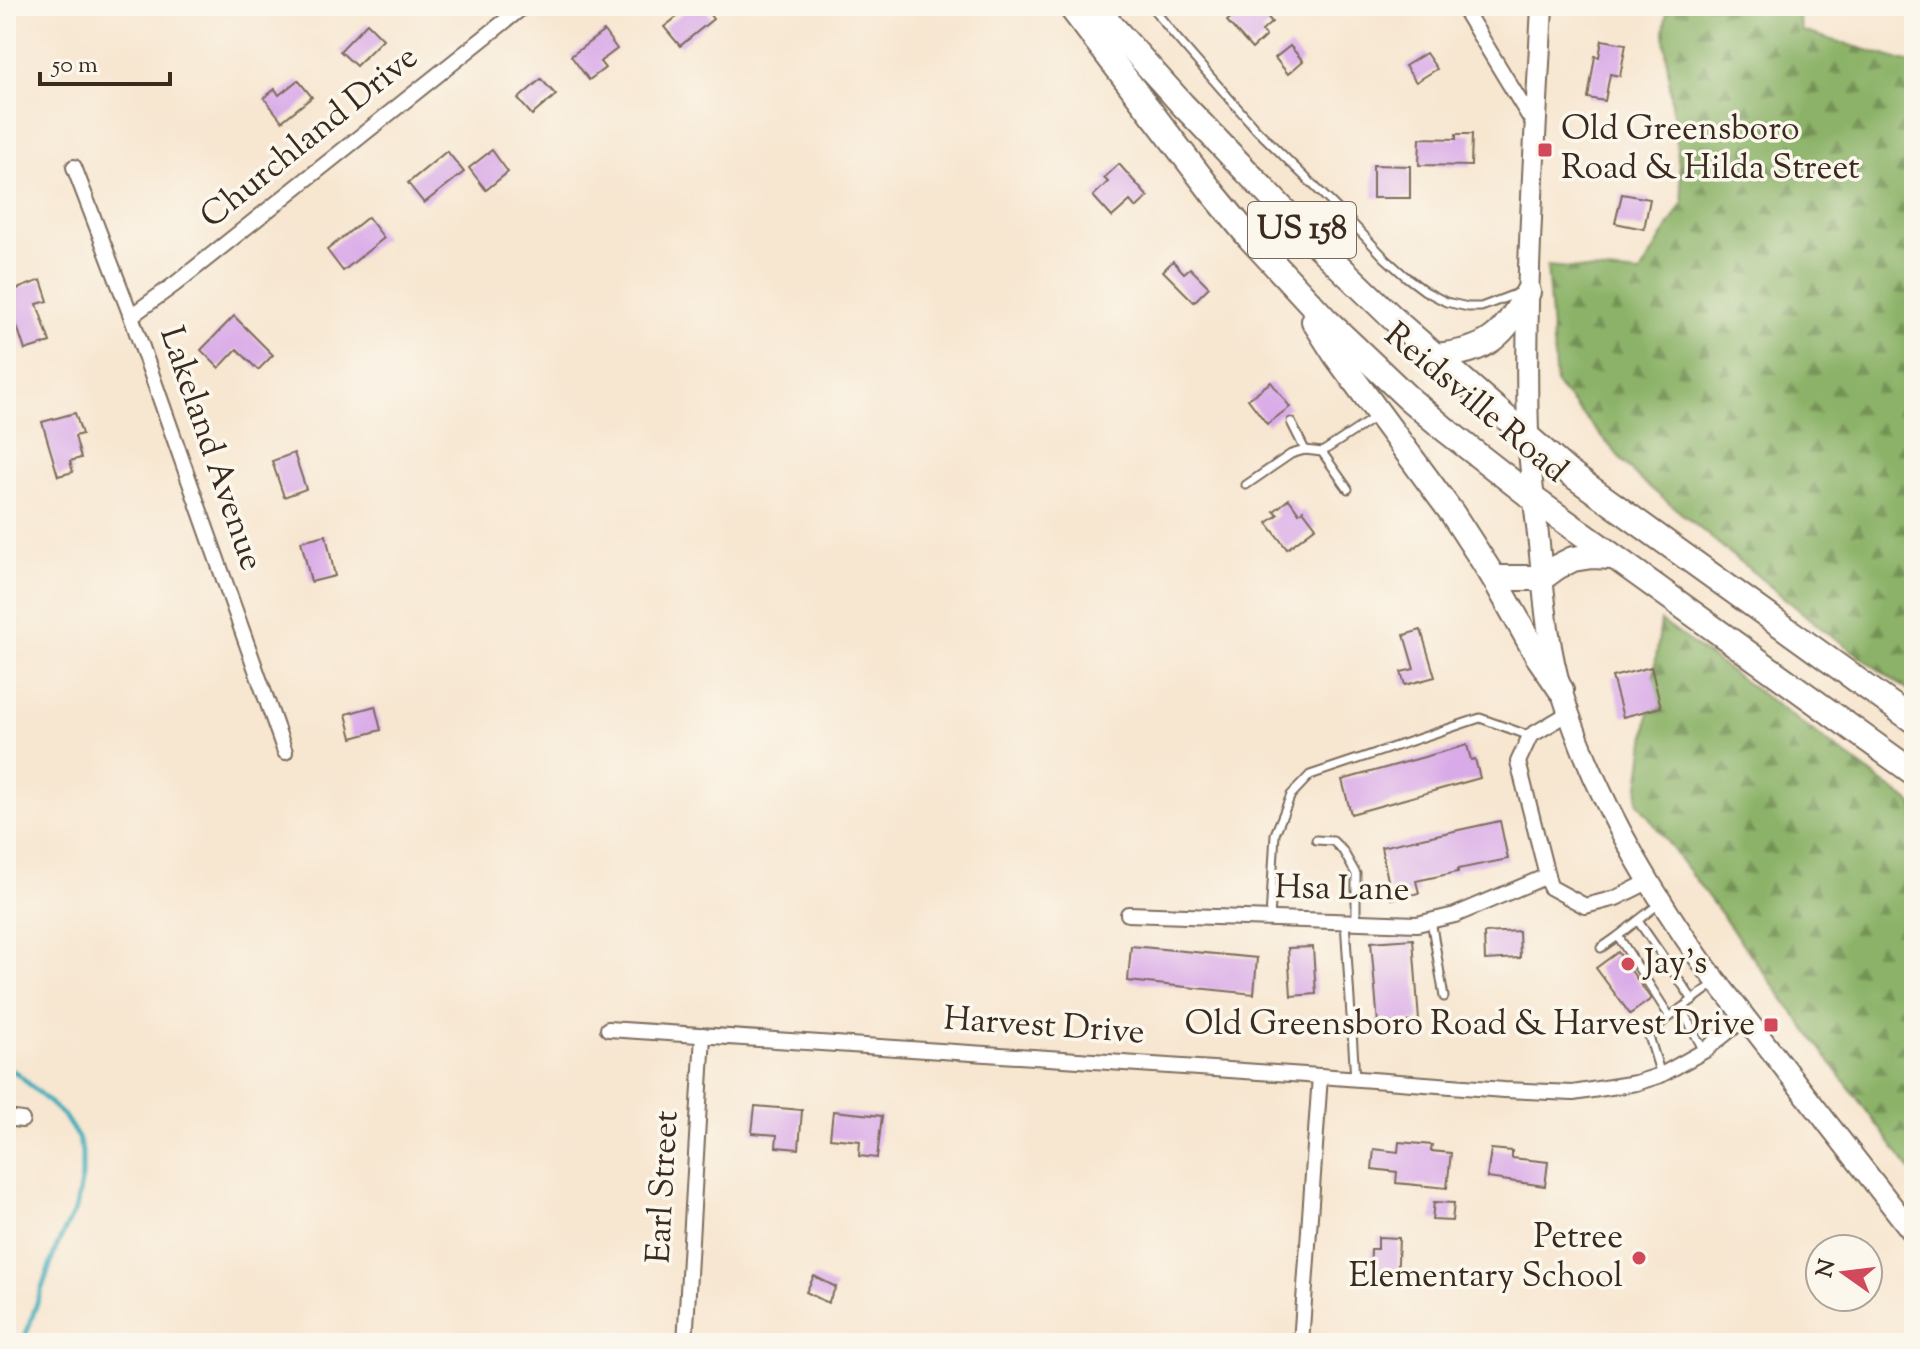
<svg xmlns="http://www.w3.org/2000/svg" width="1920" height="1349" font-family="'Sorts Mill Goudy',serif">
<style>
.forest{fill:url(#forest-firs);stroke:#636e43;stroke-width:2}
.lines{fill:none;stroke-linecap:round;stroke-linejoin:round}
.stream{stroke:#3babb9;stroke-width:5}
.building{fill:#d9aae8}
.lane-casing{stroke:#7d6c5c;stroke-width:11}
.street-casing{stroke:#7d6c5c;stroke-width:18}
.secondary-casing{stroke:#7d6c5c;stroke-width:24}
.highway-casing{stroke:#7d6c5c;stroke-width:28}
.lane{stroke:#fff;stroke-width:7}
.street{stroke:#fff;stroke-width:14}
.secondary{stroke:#fff;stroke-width:20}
.highway{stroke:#fff;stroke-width:24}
.poi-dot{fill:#d1495b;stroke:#fbf7ec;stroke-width:3}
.labels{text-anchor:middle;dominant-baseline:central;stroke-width:7;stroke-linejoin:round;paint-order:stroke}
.shield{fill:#fbf7ec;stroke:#75685c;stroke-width:2}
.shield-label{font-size:32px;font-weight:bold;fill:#3b2a1e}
.poi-label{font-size:34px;fill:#3b2a1e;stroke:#fbf7ec;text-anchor:start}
.street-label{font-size:34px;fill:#3b2a1e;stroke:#fbf7ec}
</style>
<defs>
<pattern id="forest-firs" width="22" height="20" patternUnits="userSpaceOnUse" patternTransform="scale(2)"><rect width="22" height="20" fill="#8bb268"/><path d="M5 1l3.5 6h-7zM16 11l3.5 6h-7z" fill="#739155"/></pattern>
</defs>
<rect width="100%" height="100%" fill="#fbf7ec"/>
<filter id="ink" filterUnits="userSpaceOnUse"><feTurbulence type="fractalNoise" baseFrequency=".0125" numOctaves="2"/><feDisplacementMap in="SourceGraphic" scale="16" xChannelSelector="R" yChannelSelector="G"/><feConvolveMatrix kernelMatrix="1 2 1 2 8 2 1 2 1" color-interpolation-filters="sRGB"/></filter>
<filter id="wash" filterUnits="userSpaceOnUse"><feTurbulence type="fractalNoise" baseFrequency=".006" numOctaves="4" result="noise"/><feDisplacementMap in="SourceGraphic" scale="32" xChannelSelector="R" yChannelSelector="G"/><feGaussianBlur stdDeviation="1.8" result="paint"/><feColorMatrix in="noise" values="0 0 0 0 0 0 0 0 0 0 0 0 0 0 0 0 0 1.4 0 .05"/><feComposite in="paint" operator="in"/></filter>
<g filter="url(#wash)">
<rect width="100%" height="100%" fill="#f7e6d0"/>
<g class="forest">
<path d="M1667 6H1796L1802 31 1914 64V695L1821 628 1636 476 1556 384 1547 266 1640 274 1683 202 1664 33Z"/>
<path d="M1661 621 1914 805V1175L1637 801Z"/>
</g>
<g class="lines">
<path class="stream" d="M6 1068 17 1073 64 1116 78 1138 82 1151V1177L76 1208 56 1248 23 1343"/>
</g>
<g id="blocks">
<g class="building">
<path d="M691 6H703L713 19 680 46 664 27Z"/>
<path d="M1258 6 1272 22 1262 31 1266 36 1252 49 1227 21 1237 12 1243 19Z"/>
<path d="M367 23 383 39 356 66 340 51Z"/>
<path d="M604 31 617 49 600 62 605 68 589 80 571 56Z"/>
<path d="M1602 40 1626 44 1620 76 1610 74 1605 101 1588 98 1595 56 1599 57Z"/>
<path d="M1290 46 1303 61 1288 74 1275 58Z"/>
<path d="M1426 53 1437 69 1416 82 1405 66Z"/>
<path d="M541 79 556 95 532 115 518 99Z"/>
<path d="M298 80 312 97 282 121 264 98 275 89 279 95Z"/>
<path d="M1456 134H1472L1471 166 1419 165 1420 138 1456 139Z"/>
<path d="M492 150 508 172 486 190 469 168Z"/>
<path d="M447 151 464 172 424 203 408 183Z"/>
<path d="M1119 164 1148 197 1136 208 1130 201 1112 217 1093 196 1108 182 1104 178Z"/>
<path d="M1373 165 1410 166V198H1373Z"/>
<path d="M1622 194 1650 199 1644 229 1615 223Z"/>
<path d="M368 217 384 238 343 271 327 250Z"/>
<path d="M1173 261 1184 273 1190 268 1209 287 1194 302 1163 271Z"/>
<path d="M41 280 48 301 37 304 50 342 25 350 6 293Z"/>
<path d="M234 316 273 355 258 370 237 349 219 368 201 350Z"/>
<path d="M1271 382 1290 407 1267 424 1248 399Z"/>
<path d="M75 413 82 434 75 436 81 458 70 461 73 472 58 476 42 422Z"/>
<path d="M294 453 306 489 284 497 272 461Z"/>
<path d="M1289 499 1299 513 1303 510 1316 527 1287 549 1267 523 1278 515 1274 511Z"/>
<path d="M326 535 335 576 311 582 301 541Z"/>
<path d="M1421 630 1435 677 1405 685 1401 672 1414 669 1404 635Z"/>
<path d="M1651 667 1661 707 1623 717 1612 677Z"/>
<path d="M375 706 381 730 352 738 346 714Z"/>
<path d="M1467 745 1471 760 1475 759 1480 778 1351 814 1342 780Z"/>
<path d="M1500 821 1508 859 1458 869V872L1416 881 1419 893 1392 899 1381 847Z"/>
<path d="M1519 931 1520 958 1485 960 1484 933Z"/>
<path d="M1413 939 1419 1021 1378 1024 1371 942Z"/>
<path d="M1131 946 1257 958 1254 994 1128 981Z"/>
<path d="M1313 947 1316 994 1291 996 1288 948Z"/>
<path d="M1618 952 1651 999 1630 1014 1596 968Z"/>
<path d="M755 1106 802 1110 799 1149 776 1147 777 1135 752 1133Z"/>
<path d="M833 1111 882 1116 877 1158 859 1156 860 1141 830 1138Z"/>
<path d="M1399 1142 1432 1145 1431 1151 1451 1153 1447 1188 1396 1183 1397 1172 1372 1169 1374 1149 1398 1152Z"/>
<path d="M1491 1149 1512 1151V1158L1548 1162 1545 1186 1487 1178Z"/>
<path d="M1434 1202 1454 1203 1452 1221 1432 1220Z"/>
<path d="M1378 1237 1399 1238 1397 1283 1370 1282 1371 1249H1378Z"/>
<path d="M814 1276 836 1287 828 1303 806 1292Z"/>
</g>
</g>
</g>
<g filter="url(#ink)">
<use href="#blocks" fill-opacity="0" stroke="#7d6c5c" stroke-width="2"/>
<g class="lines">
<g class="lane-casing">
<g id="lane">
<path d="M1151 6 1175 36 1256 129 1351 222 1386 259 1405 276 1425 291 1446 302 1468 307H1481L1518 293"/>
<path d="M1291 422 1305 450"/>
<path d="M1322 452 1348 489"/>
<path d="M1246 485 1291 454 1305 450 1322 452 1377 416"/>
<path d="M1316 840 1333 841 1343 851 1356 874V922"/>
<path d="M1660 903 1618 936 1670 1017"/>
<path d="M1270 919 1275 834 1291 795 1310 775 1480 718 1530 736"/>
<path d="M1431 920 1444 997"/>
<path d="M1345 921 1355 1079"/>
<path d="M1638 921 1693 1000"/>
<path d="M1601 948 1618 936"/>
<path d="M1681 1008 1704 1051"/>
<path d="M1661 1075 1648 1033 1714 984"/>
</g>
</g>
<g class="street-casing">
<g id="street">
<path d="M1462 6 1535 126"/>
<path d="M74 167 131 316 285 752"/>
<path d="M131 316 175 284 524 6"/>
<path d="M1569 713 1530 736 1518 762 1550 887 1585 906 1616 898 1648 882"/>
<path d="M1128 914 1417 924 1455 915 1547 876"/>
<path d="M608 1029 1320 1076 1504 1090 1573 1093 1636 1083 1661 1075 1704 1051 1745 1018"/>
<path d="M6 1118 22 1120"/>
<path d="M685 1343 703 1035"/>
<path d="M1301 1343 1320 1076"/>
</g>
</g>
<g class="secondary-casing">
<path id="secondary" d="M1542 6C1535 149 1524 292 1528 435 1530 471 1535 508 1539 544 1544 593 1547 645 1562 693 1593 792 1644 881 1704 965L1914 1234"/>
</g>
<g class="highway-casing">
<g id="highway">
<path d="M1070 6 1212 192 1249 237 1326 320 1407 397 1447 431 1534 499 1914 773"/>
<path d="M1094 6 1182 104 1320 248 1400 325 1568 472 1914 721"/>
<path d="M1314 321 1337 357 1452 513 1494 578 1537 655 1561 690"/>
<path d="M1436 356C1489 351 1502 337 1528 292"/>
<path d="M1494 578H1542L1557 567 1573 559 1592 556 1613 557"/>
</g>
</g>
<use href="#lane" class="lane"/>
<use href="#street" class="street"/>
<use href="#secondary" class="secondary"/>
<use href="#highway" class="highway"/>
</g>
</g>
<g class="poi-dot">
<rect x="1537" y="142" width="16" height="16" rx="4"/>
<circle cx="1628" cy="964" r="8"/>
<rect x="1763" y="1017" width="16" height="16" rx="4"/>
<circle cx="1639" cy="1258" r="8"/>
</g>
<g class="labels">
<rect class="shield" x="1248" y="202" width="108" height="56" rx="6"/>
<g class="shield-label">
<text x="1302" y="230">US 158</text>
</g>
<g class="poi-label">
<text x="1561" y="130">Old Greensboro<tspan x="1561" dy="39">Road &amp; Hilda Street</tspan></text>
<text x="1644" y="964">Jay's</text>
<text x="1755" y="1025" text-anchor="end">Old Greensboro Road &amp; Harvest Drive</text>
<text x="1623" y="1238" text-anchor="end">Petree<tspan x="1623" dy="39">Elementary School</tspan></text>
</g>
<g class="street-label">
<text transform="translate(310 138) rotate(-39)">Churchland Drive</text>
<text transform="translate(1475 404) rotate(40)">Reidsville Road</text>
<text transform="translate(210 449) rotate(71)">Lakeland Avenue</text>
<text transform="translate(1342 890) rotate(1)">Hsa Lane</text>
<text transform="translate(1044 1027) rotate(4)">Harvest Drive</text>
<text transform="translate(664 1187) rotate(-87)">Earl Street</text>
</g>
</g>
<rect width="1920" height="1349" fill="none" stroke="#fbf7ec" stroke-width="32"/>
<g transform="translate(1844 1273) rotate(284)"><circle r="38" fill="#fbf7ec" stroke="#aea59a" stroke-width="2"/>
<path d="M0-6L14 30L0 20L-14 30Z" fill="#d1495b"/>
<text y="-12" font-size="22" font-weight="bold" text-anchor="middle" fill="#3b2a1e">N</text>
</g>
<path d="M40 72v12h130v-12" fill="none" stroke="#3b2a1e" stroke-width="4"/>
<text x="52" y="72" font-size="24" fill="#3b2a1e" stroke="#fbf7ec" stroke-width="6" paint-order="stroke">50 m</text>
</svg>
